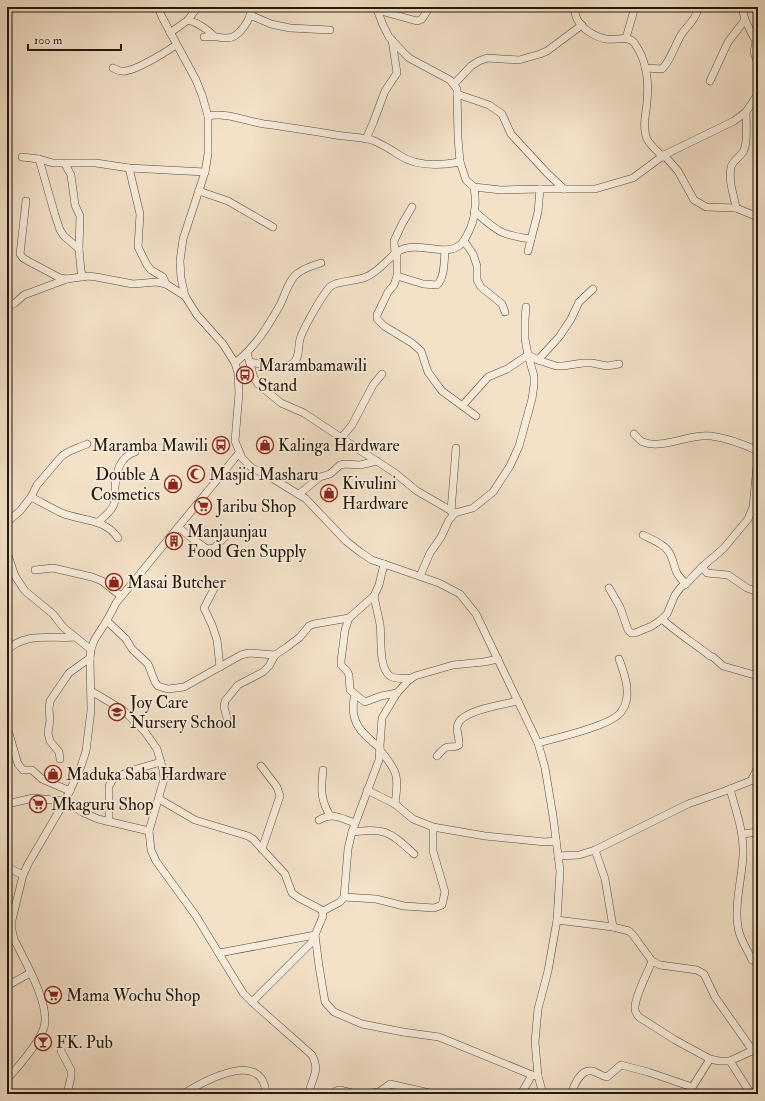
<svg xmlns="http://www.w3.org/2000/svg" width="765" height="1101" font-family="'IM FELL Double Pica',serif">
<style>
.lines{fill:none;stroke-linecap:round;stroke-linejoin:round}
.minor-casing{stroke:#564a3c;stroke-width:8}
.minor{stroke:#f7ecdb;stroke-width:7}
.labels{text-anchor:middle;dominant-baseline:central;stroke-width:3.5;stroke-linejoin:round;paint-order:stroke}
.poi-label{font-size:17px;fill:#22180e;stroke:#f7ecdb;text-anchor:start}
</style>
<rect width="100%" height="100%" fill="#f3e1c8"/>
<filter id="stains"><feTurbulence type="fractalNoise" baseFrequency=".005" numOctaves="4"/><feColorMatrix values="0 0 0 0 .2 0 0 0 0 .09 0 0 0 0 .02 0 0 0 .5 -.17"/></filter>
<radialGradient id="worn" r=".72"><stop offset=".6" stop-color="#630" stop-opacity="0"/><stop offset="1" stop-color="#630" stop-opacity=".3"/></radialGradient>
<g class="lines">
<g class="minor-casing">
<g id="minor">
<path d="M158 7 162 17 196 80 202 95 208 116V154L205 172 183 239 180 261 181 278 185 296 197 315 223 344 235 363 238 373 239 393 235 441 242 458 252 468 267 475 306 499 346 541 360 552 372 560 384 564 439 583 460 594 476 614 538 743 545 768 553 816 560 871 557 920 548 971 538 1009 535 1042 538 1076 543 1094"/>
<path d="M376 7 383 25 389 37 402 51 409 58 450 80 457 89 458 138 460 162 466 180 474 187 501 190 540 189H595L633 178 664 155 734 121 746 112 758 94"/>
<path d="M574 7C575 11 575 15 577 19 582 29 595 37 606 39 616 41 629 34 635 44 647 61 649 82 647 102 646 114 642 127 647 139 650 145 658 152 663 157"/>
<path d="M742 7 745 20 756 42 754 52 758 64"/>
<path d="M377 10 417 21 422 19 429 8"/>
<path d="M250 15 271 24 290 28 330 30"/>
<path d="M188 20C198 23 206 28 214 36"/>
<path d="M170 33 188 20 196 9"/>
<path d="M204 37C212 35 218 38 226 38 239 39 251 19 252 7"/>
<path d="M626 38 635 7"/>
<path d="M113 68C117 70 121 72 125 71 137 70 166 52 176 45"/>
<path d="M645 68 662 69C671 60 674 47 681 35 687 25 694 23 698 9"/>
<path d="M710 81 728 42 745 20"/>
<path d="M454 84 471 66 479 61 487 58 519 60 540 54 547 51 582 25"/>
<path d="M457 94 489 105 502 114 511 134 547 173 564 189"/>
<path d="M208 116C227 112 245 121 264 124 288 127 312 131 336 135 348 137 361 137 372 140 382 144 390 149 399 155 417 167 439 166 460 162"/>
<path d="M366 139 373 123 385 91 397 73 392 40"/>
<path d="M664 155 678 171 694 200 701 204 706 207 736 208 758 217"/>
<path d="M22 157 39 159 53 163H96L129 168 205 172"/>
<path d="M39 159 55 215 60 230 64 236 79 249 81 271 83 277"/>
<path d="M65 164 71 175 75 205 80 216 79 249"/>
<path d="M129 168 140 214 138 247 147 265 151 270 163 277 166 284"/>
<path d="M474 187C476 200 476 216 470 229 467 235 465 241 460 245 445 258 416 239 397 252V276L394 285 388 292 377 315V319L384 326 412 343 421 351 428 372 436 383 442 391 476 416"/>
<path d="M199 191 228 201 273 227"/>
<path d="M26 201 20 254 23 258 28 261 60 278 67 279 88 276 96 277 133 284 157 282 166 284 185 296"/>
<path d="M736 208C734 194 728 182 731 167 733 160 741 157 744 150 748 140 746 123 746 112"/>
<path d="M474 211C497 231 500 235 531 239"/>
<path d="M464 241 473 254 477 266V280L481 287 502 304 505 312"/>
<path d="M528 251 538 212 540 189"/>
<path d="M395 253 394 241 402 224 412 207"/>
<path d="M397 276 423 284 437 285C445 278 444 260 445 250"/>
<path d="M7 307 15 303 24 295 67 279"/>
<path d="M247 353 254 378 258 384 281 403 304 413 361 451 395 473 417 491 455 513"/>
<path d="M538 360 559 337 571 319 579 302 593 289"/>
<path d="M250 362C262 364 280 370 292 364 300 360 298 346 300 339 303 329 323 293 331 286 337 281 357 281 366 277 378 272 387 260 397 252"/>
<path d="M235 363C256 346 267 328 280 305 285 295 289 279 298 273 305 268 314 265 321 263"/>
<path d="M463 405 488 377 507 369 528 355 538 360 556 366H563L583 363H592L607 366 619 364"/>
<path d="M634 434C637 437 640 441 643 442 662 450 691 433 711 436 727 438 743 444 758 451"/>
<path d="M342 437 352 425 373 385 382 374"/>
<path d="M299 494 320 477 330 474 340 465 345 464 360 465 377 461"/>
<path d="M31 497C41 502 51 508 62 513 80 521 105 518 118 538"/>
<path d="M451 511 456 448"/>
<path d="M7 522 20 511 31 497 37 485 61 457C68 450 79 448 87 444"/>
<path d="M98 522C104 517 112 511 114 504 116 499 115 493 115 488 116 473 119 457 135 452"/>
<path d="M178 527 193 539 207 549 214 548 225 537"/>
<path d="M643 535C653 540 667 545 671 556 677 571 673 571 686 584"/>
<path d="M7 552 15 576 25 591 53 614 63 627 90 649"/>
<path d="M702 567 707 573 728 575 747 588 758 592"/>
<path d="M35 570 53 568 92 577 102 581 121 596"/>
<path d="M420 576 430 553 441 537 449 520 455 513 473 508 493 492 510 466 519 446 532 399 534 385V376L528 355 525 339V320L526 307"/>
<path d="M216 585 204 608 212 625 217 640 220 667"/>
<path d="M609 588 620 607 628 630 631 633H635L652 626 662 619 667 614 675 595 681 587 686 584 702 567 724 548 748 519 753 507 758 455"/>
<path d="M374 596C376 606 378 615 380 624 382 637 378 667 390 676 396 680 404 678 411 678"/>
<path d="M349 618 345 630 341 661V665L347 671 349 675 350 690 365 702 381 696 397 693"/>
<path d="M662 619C677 633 694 643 710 656L713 657 723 666 758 676"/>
<path d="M107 621 126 639 132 649 148 664 155 682 158 686 168 689 184 687 241 655 249 653 275 655 287 647 300 637 309 626 314 624 349 618 374 596 379 585 384 564"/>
<path d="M7 651C23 632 52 639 74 637"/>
<path d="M91 691 123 710 145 732 157 749 163 770 164 779 149 831 151 850 156 861 196 916 243 993 252 1002 312 1055C321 1073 311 1077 309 1094"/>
<path d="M355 695C348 721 361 733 380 748"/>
<path d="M227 718 224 707 225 701 238 685 263 672 269 666 275 655"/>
<path d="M7 727 18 764 23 770H32L42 779 70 791"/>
<path d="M538 743C556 738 611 726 621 712 633 697 625 675 619 659"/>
<path d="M380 750C398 772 399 776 395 804"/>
<path d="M437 756C440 753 444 747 448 747 453 746 455 748 459 745 460 738 455 730 458 724 463 710 505 704 518 701"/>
<path d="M60 759 59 752 50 741 48 733 50 720 49 709 50 701 69 673 90 658"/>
<path d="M261 766 277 787 280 796 262 849"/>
<path d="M323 770C321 790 320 798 330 816"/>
<path d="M752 779 758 767"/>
<path d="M730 789C736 811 744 832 743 855 742 880 733 907 739 932 742 942 748 951 752 960"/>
<path d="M367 790 395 804 413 819 433 827 485 836 545 842 556 841"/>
<path d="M159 799 195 820 248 836 253 839 285 874 292 893 299 898 322 910 323 916 315 935 319 966 325 1002 334 1012 362 1024 403 1032 439 1037 532 1075 538 1076"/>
<path d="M7 804 33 798 65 801 82 812 98 819 149 831"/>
<path d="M319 820C334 812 340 818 355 823"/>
<path d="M109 822V786L113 779 133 770 161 762"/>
<path d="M352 832C385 827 390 832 414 854"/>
<path d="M742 834 758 832"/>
<path d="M595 850 605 879 613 927"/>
<path d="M558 856 579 855 595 850 688 804 725 791 758 778"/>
<path d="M7 867 23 875"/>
<path d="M344 897 376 899 404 906 434 908 442 905 445 892 433 851V827"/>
<path d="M323 911 340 902 344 897 348 849 352 832 379 760 382 718 397 693 408 681 415 676 453 665 484 662 498 659"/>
<path d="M557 920 613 927 629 931 633 935 652 961 660 965 697 970 704 974 715 997 753 1051"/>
<path d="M219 953 315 935"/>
<path d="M652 961C648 972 634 998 635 1009 635 1013 637 1014 639 1017L675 1040 710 1059 719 1061H730L758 1048"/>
<path d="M7 986 30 973"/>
<path d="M252 1002 315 939"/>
<path d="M61 1051 71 1070V1077L67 1094"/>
<path d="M730 1061 751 1094"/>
<path d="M7 1079C19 1066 36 1047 43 1030 53 1008 24 960 14 939L12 930V920L23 875 28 864 65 801 80 769 86 751 91 710 90 658C91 639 99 635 107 620 110 615 113 609 116 603L239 453"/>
<path d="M183 1094C204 1081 263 1048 266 1094"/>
<path d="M335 1094 336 1091 340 1090 356 1094"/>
<path d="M365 1094 379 1092 390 1084 434 1094"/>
<path d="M521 1094 532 1075"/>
<path d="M571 1094C574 1086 580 1069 592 1071 597 1072 601 1076 607 1077L621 1065 648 1072 692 1087"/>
<path d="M688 1094 710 1059"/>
</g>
</g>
<use href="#minor" class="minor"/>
</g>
<defs>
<g id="bus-ring" transform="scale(0.9)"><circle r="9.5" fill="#f7ecdb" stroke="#8f2418" stroke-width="1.5"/><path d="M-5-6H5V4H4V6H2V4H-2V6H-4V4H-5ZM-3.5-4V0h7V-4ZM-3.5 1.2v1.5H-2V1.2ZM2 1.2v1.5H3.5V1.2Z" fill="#8f2418"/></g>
<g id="shop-ring" transform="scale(0.9)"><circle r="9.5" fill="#f7ecdb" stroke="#8f2418" stroke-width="1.5"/><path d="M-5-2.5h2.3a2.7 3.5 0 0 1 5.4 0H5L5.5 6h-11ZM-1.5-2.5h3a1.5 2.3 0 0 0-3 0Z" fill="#8f2418"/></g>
<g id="mosque-ring" transform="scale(0.9)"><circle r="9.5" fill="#f7ecdb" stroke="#8f2418" stroke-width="1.5"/><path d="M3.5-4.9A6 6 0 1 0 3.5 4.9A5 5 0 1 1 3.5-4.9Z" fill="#8f2418"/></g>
<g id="supermarket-ring" transform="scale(0.9)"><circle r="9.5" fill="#f7ecdb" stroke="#8f2418" stroke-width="1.5"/><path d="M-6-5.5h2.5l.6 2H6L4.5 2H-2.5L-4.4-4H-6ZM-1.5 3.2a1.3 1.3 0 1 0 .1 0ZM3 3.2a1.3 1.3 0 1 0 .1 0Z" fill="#8f2418"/></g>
<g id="building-ring" transform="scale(0.9)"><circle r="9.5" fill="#f7ecdb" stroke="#8f2418" stroke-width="1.5"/><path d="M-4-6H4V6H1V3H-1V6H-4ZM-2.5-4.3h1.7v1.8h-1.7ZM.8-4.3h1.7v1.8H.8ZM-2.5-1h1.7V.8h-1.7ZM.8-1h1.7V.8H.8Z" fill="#8f2418"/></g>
<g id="school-ring" transform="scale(0.9)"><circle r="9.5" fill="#f7ecdb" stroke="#8f2418" stroke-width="1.5"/><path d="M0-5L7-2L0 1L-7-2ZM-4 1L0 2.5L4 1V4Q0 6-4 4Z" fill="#8f2418"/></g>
<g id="bar-ring" transform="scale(0.9)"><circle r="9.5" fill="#f7ecdb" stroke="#8f2418" stroke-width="1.5"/><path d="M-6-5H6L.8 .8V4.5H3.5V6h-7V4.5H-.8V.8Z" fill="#8f2418"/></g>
</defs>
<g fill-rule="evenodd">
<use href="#bus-ring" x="245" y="375"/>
<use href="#bus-ring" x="221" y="445"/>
<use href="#shop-ring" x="265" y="445"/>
<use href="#mosque-ring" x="196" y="474"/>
<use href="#shop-ring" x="173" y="484"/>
<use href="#shop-ring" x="329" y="493"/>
<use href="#supermarket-ring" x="203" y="506"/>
<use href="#building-ring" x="174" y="541"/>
<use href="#shop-ring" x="114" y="582"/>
<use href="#school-ring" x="117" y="712"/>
<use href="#shop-ring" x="53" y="774"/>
<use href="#supermarket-ring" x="38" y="804"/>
<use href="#supermarket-ring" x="53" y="995"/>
<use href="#bar-ring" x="43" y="1042"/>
</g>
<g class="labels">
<g class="poi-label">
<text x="258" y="365">Marambamawili<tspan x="258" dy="20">Stand</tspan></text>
<text x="208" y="445" text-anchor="end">Maramba Mawili</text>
<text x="278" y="445">Kalinga Hardware</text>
<text x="160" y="474" text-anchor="end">Double A<tspan x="160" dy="20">Cosmetics</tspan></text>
<text x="209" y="474">Masjid Masharu</text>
<text x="342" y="483">Kivulini<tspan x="342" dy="20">Hardware</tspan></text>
<text x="216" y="506">Jaribu Shop</text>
<text x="187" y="531">Manjaunjau<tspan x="187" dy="20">Food Gen Supply</tspan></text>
<text x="127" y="582">Masai Butcher</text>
<text x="130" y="702">Joy Care<tspan x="130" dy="20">Nursery School</tspan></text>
<text x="66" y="774">Maduka Saba Hardware</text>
<text x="51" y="804">Mkaguru Shop</text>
<text x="66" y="995">Mama Wochu Shop</text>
<text x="56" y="1042">FK. Pub</text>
</g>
</g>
<rect width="765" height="1101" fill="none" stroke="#f3e1c8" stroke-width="24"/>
<rect x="8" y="8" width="749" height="1085" fill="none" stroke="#22180e" stroke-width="2"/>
<rect x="12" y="12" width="741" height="1077" fill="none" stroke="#22180e"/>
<path d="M28 44v6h93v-6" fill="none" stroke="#22180e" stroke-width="2"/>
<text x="34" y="44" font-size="12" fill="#22180e" stroke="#f7ecdb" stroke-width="3" paint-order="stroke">100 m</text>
<rect width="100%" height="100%" filter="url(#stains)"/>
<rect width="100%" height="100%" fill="url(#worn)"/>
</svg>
